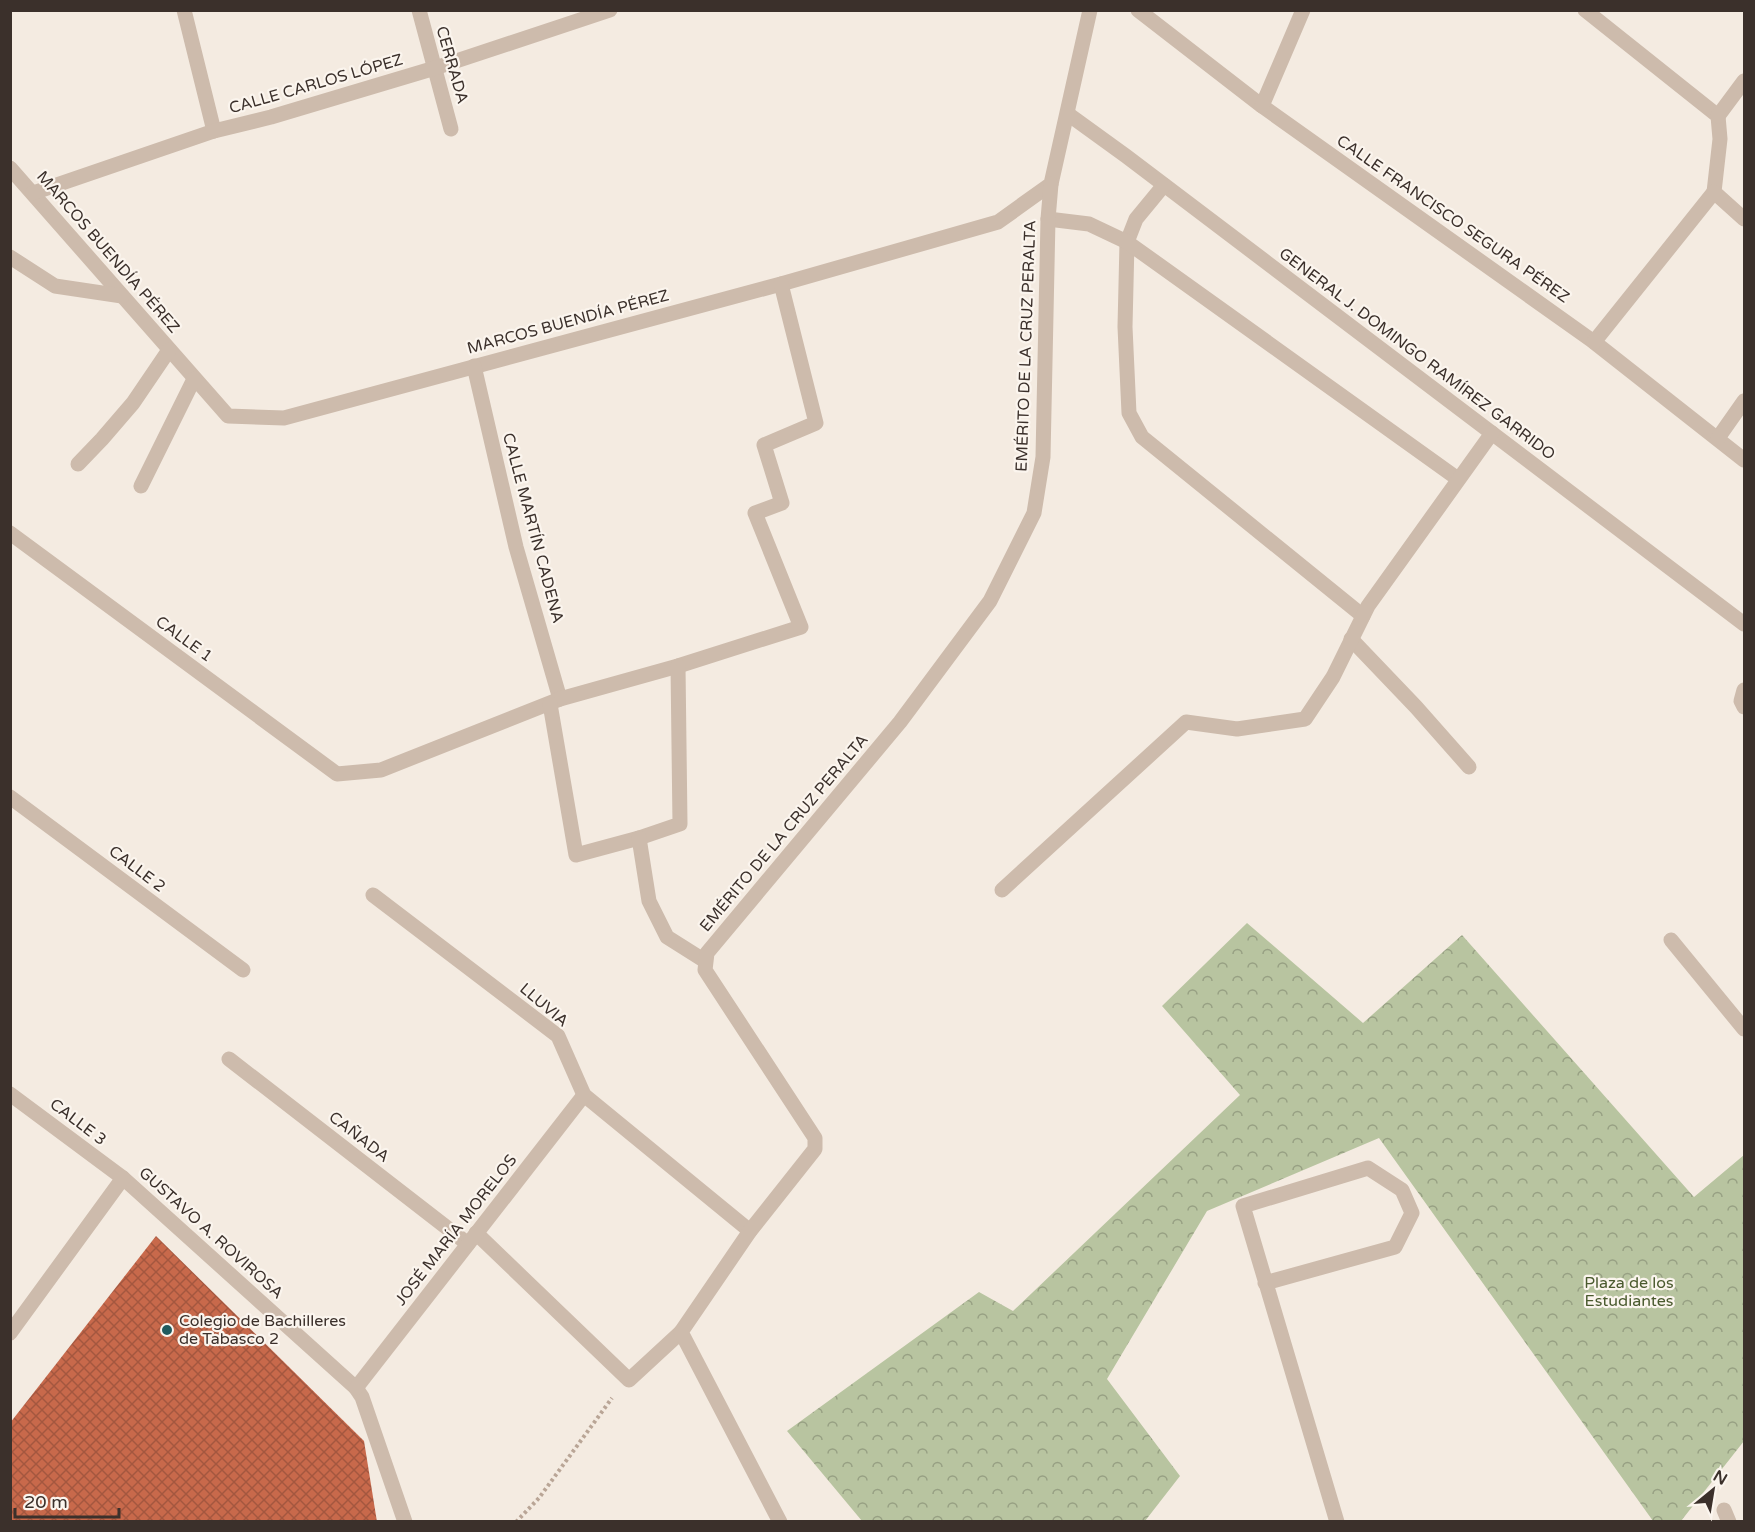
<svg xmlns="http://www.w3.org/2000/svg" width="1755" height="1532" font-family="'Varela Round',sans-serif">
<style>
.forest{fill:url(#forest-crowns)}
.building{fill:url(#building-cross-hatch)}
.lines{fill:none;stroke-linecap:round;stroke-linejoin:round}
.path{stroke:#b9a596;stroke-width:4;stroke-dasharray:3 3;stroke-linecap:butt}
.minor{stroke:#cdbbac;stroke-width:15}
.poi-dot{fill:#1f5a5e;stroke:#fbf5ee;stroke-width:2}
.labels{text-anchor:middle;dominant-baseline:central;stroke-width:4.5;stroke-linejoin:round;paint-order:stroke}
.street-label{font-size:16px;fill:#3b302b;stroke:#fbf5ee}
.park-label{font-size:16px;fill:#4a5a2e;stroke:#fbf5ee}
.poi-label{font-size:16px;fill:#3b302b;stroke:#fbf5ee;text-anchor:start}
</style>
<defs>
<pattern id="forest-crowns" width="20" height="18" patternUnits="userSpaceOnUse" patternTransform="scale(1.5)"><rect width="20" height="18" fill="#b8c4a0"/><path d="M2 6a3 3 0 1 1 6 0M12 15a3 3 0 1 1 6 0" fill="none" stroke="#97a083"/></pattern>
<pattern id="building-cross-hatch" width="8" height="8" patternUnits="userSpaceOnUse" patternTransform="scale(1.5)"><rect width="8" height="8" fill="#c8694b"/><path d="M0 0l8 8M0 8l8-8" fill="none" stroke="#a4573f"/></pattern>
</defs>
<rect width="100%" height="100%" fill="#f4ebe1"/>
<path class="forest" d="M1247 923 1363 1023 1462 935 1694 1197 1744 1155V1441L1681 1521H1653L1379 1138 1207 1211 1107 1379 1180 1476 1145 1521H862L787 1431 979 1292 1013 1311 1240 1095 1162 1006Z"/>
<path class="building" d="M156 1236 364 1441 377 1522H10V1423Z"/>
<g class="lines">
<path class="path" d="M516 1522 539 1498 612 1398"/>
<g class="minor">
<path d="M184 10 214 131"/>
<path d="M419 10 451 129"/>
<path d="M1138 10 1262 106 1594 342 1744 460"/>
<path d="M1585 10 1718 116 1720 139 1714 192 1744 219"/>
<path d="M1262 106 1303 10"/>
<path d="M1068 114 1126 156 1744 624"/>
<path d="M1718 116 1744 81"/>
<path d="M10 168 228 416 284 418 781 284 998 222 1051 184 1090 10"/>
<path d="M1164 185 1136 219 1127 242 1125 327 1129 413 1142 437 1363 616"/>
<path d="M33 193 214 131 271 117 435 68 610 10"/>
<path d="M1048 219 1089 224 1127 242 1458 479"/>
<path d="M10 257 55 286 122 296"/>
<path d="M1594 342 1714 192"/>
<path d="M474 366 516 547 560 699"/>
<path d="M1718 438 1744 401"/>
<path d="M78 464 102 439 133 403 169 350"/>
<path d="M141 486 194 379"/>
<path d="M10 533 337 774 381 770 560 699 678 666 801 627 755 513 782 503 764 445 816 423 781 284"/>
<path d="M1351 639 1416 707 1469 767"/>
<path d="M1744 690 1741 701 1744 707"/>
<path d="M550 704 576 855 639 838 680 824 678 666"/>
<path d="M10 797 243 970"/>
<path d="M639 838 649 901 667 937 705 961"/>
<path d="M1002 890 1186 722 1237 729 1305 719 1333 677 1368 606 1492 433"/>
<path d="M373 895 558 1036 584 1095 750 1231"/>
<path d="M1671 940 1744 1029"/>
<path d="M229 1059 468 1244"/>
<path d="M10 1094 123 1178 356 1388 362 1397 405 1522"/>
<path d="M476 1233 629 1380 681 1332"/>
<path d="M1265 1283 1395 1247 1412 1213 1402 1190 1368 1168 1243 1206 1337 1522"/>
<path d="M10 1333 123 1178"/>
<path d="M356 1388 584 1095"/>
<path d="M1724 1510 1729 1522"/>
<path d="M780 1522 681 1332 750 1231 815 1149V1138L705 970 707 953 900 722 990 601 1034 513 1043 457 1048 219 1051 184"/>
</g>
</g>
<circle class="poi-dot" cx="167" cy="1330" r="6"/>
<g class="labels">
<g class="street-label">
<text transform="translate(452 65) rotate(74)">CERRADA</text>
<text transform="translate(316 84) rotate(-16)">CALLE CARLOS LÓPEZ</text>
<text transform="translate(1453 219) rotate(35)">CALLE FRANCISCO SEGURA PÉREZ</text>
<text transform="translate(108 252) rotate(49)">MARCOS BUENDÍA PÉREZ</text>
<text transform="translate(568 322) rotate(-15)">MARCOS BUENDÍA PÉREZ</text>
<text transform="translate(1026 346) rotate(-88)">EMÉRITO DE LA CRUZ PERALTA</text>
<text transform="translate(1417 354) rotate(37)">GENERAL J. DOMINGO RAMÍREZ GARRIDO</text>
<text transform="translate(533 528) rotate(75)">CALLE MARTÍN CADENA</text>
<text transform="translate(184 639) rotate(36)">CALLE 1</text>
<text transform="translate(784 833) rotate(-50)">EMÉRITO DE LA CRUZ PERALTA</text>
<text transform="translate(137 869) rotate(37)">CALLE 2</text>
<text transform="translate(544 1005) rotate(40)">LLUVIA</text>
<text transform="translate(78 1122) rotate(37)">CALLE 3</text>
<text transform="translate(359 1137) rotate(38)">CAÑADA</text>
<text transform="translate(456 1230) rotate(-52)">JOSÉ MARÍA MORELOS</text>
<text transform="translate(211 1233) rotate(42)">GUSTAVO A. ROVIROSA</text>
</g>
<g class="park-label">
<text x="1629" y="1283">Plaza de los<tspan x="1629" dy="18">Estudiantes</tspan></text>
</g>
<g class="poi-label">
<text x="179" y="1321">Colegio de Bachilleres<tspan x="179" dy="18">de Tabasco 2</tspan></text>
</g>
</g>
<rect width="1755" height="1532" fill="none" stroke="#3b302b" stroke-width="24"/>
<g transform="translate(1713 1490) rotate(30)" stroke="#fbf5ee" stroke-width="4.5" paint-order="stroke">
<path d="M0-4.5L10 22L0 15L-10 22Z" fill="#3b302b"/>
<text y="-9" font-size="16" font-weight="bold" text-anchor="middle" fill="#3b302b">N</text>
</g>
<path d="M15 1508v9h104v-9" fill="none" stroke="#3b302b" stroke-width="3"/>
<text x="24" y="1508" font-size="18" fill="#3b302b" stroke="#fbf5ee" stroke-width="4.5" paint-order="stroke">20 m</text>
</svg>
